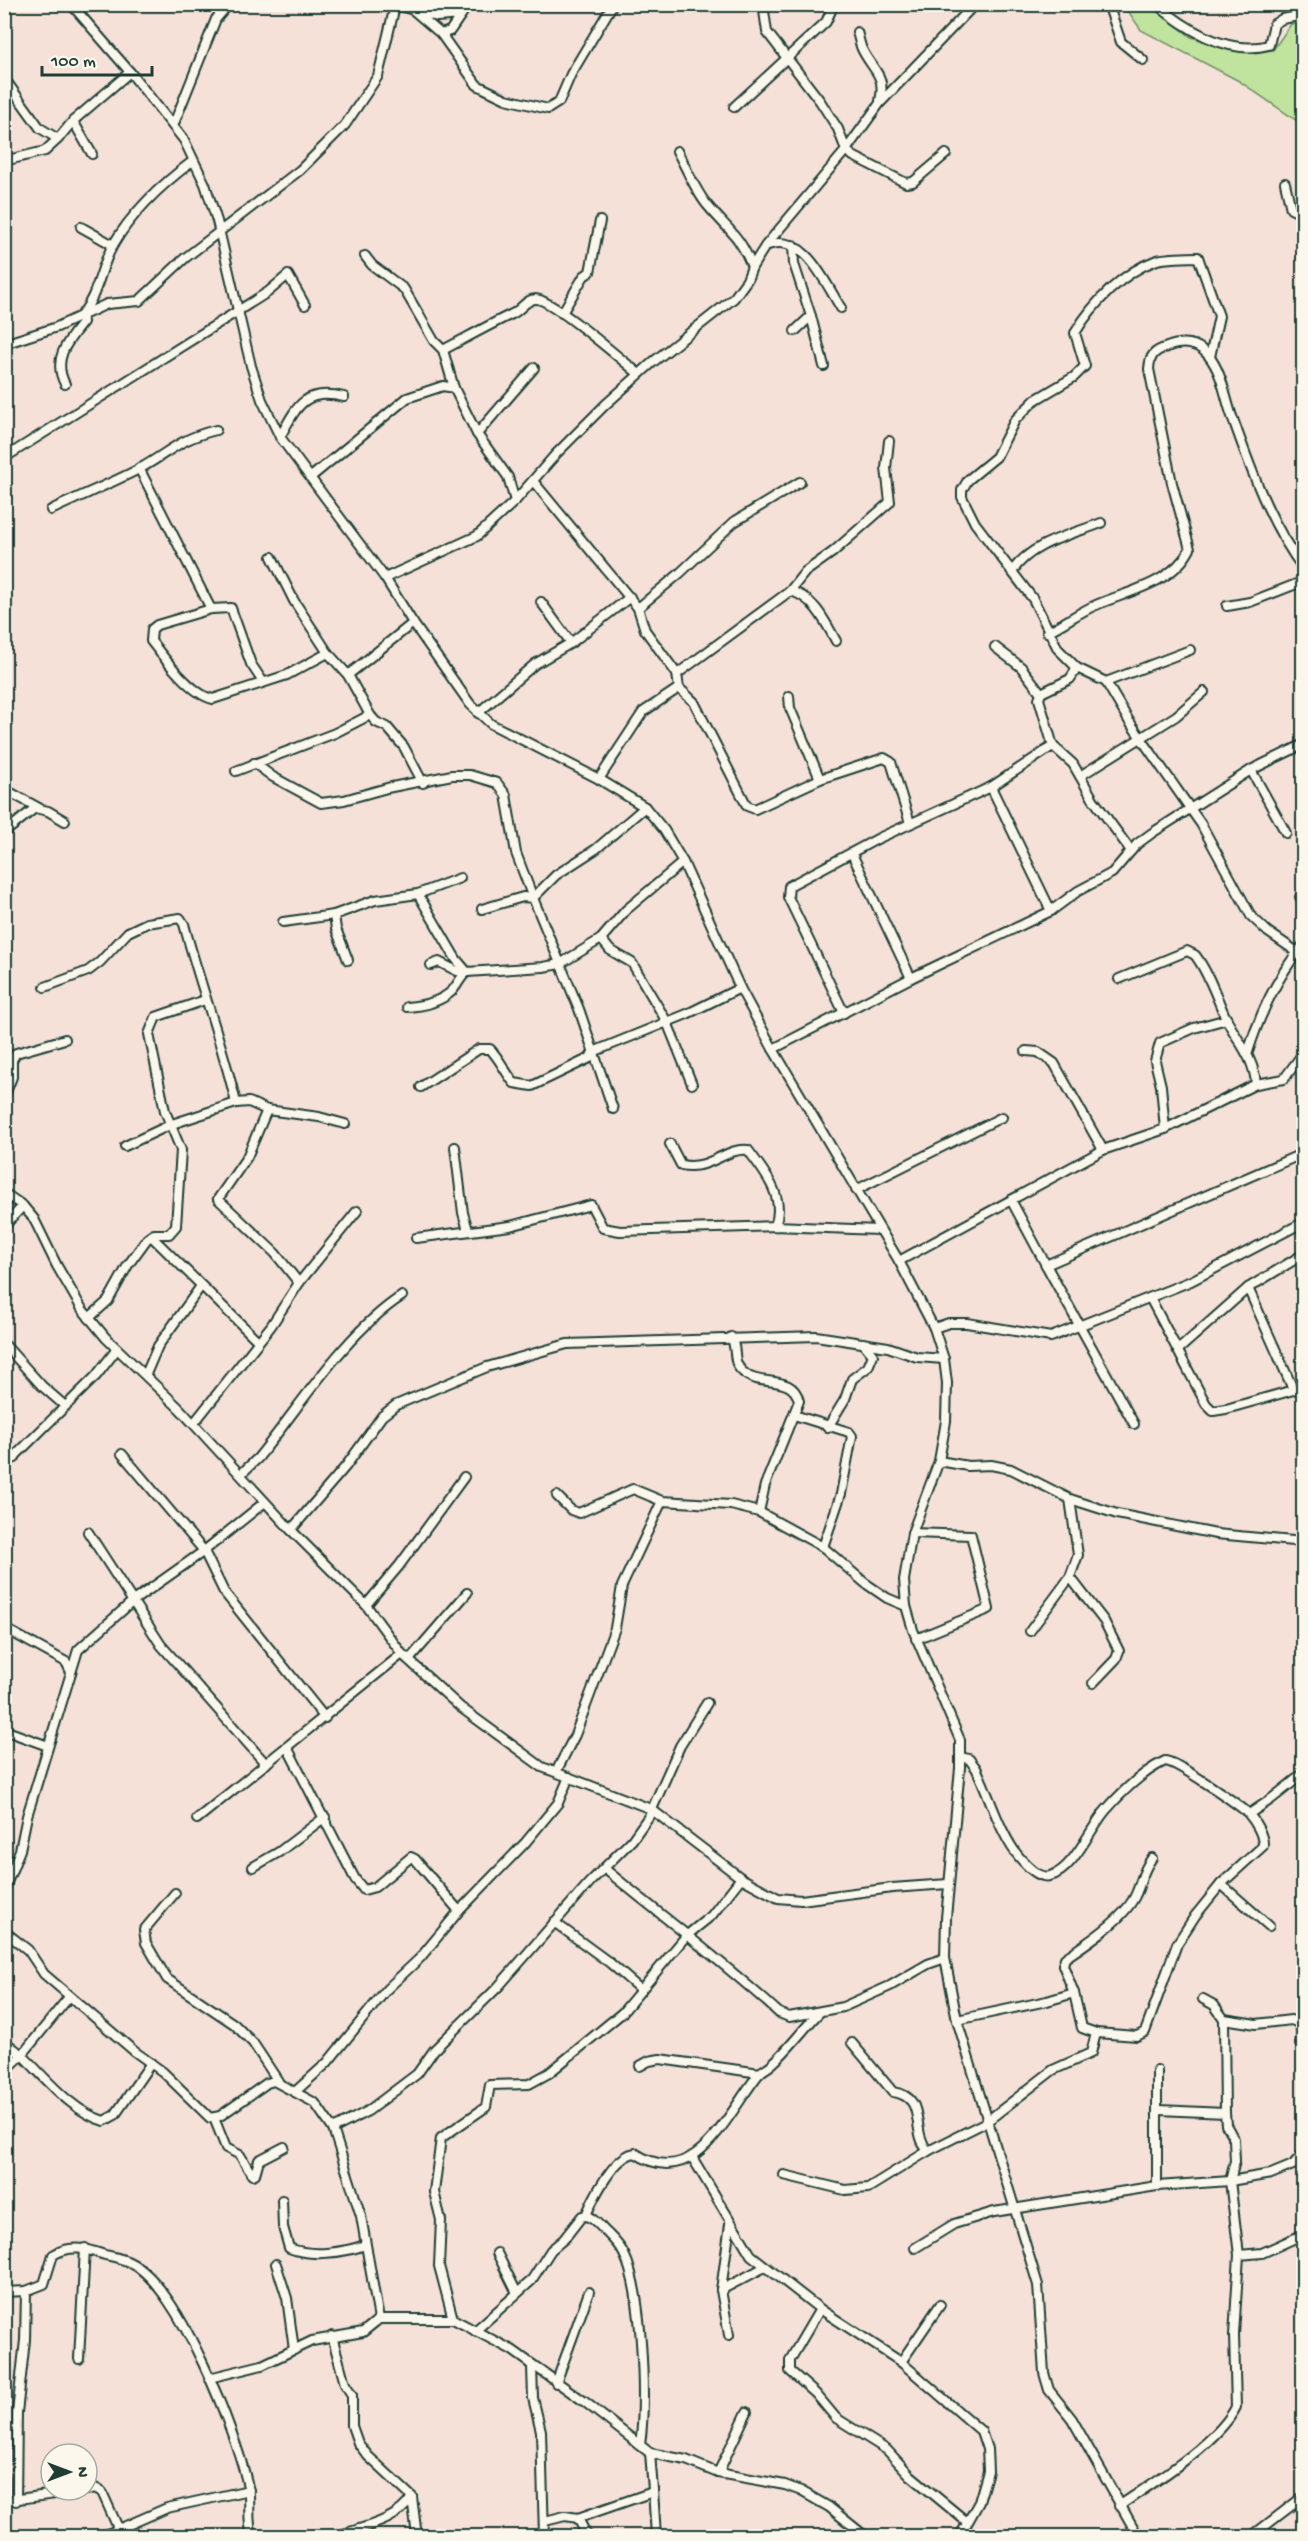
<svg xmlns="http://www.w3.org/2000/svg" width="1308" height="2541" font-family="'Gochi Hand',sans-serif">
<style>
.green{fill:#c0e49d;stroke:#709068;stroke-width:1.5}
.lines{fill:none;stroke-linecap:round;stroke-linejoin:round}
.street-casing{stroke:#1f3d34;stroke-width:12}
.street{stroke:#fbf7ec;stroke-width:8}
</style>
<rect width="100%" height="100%" fill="#f6e1d9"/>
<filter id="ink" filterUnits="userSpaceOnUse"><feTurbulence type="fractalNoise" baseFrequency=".0167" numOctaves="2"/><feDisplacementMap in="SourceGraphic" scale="12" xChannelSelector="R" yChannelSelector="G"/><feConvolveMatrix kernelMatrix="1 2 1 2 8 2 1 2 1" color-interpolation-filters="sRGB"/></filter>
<g filter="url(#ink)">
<path class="green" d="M1124 5H1152L1191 37 1246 52 1273 50 1291 24H1303V125L1239 81 1141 30Z"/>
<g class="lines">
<g class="street-casing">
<g id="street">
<path d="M71 4 130 72 184 140 205 184 217 221 251 366 262 400 280 437 385 578 413 623 470 704 491 724 599 779 645 807 664 830 683 862 740 988 773 1049 899 1261 934 1328 944 1359 947 1383 946 1421 939 1461 912 1533 904 1580 906 1606 913 1630 960 1740V1768L946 1918 945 1958 957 2020 1038 2285 1044 2373 1049 2390 1072 2419 1138 2536"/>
<path d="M393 4 437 17 461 15 469 4"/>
<path d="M763 4 767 32 820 101 838 129 846 150 853 156 906 183 913 182 946 154"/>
<path d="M1108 4 1121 42 1143 60"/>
<path d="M1156 4C1186 29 1228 56 1269 45L1274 24 1282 19 1304 15"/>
<path d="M413 10 441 34 477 85 506 99 548 109 559 102 571 74 613 4"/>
<path d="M857 32C859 38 860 46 863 51 874 72 886 75 880 101"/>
<path d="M441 34 450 31 461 15"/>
<path d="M4 78 40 128 58 139 73 121 130 72"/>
<path d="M734 107 826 22 834 4"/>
<path d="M73 121 92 154"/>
<path d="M173 126 216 19 229 4"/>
<path d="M677 151C687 169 695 191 708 206 728 230 740 235 752 267"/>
<path d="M4 161 45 151 58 139"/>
<path d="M1285 183 1291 209 1304 215"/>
<path d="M81 227 113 245"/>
<path d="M768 245C805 232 825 283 841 308"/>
<path d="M793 245 794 264 811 316 795 331"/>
<path d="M365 256 372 265 404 289 434 341 443 350 454 388 477 434 508 477 515 501"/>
<path d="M562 313 584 276 590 272 600 221"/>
<path d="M811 316 824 366"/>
<path d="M4 332 7 343"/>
<path d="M4 344 57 327 107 304 139 301 185 258 300 170 345 125 378 76 395 6"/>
<path d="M443 350C466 338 489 325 512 314 521 310 525 300 535 299 550 297 624 362 639 374"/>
<path d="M1210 357 1219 316 1198 257C1190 257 1163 258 1157 260 1123 272 1093 303 1075 333L1085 366 1074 377 1035 400 1015 420 996 457 968 480 962 490V497L975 523 1033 599 1058 649 1077 668 1106 682 1129 721 1201 824 1251 916 1268 932 1297 952"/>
<path d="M65 384C52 359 67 342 83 322L80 317C99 294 99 270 113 245 133 211 162 184 193 161"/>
<path d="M477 434 534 368"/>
<path d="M280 437C297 406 304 388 344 397"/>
<path d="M4 458 268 292 288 275 305 305"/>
<path d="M139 468 211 609"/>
<path d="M311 477 407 398 443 386 454 388"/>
<path d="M533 481 638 608 645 630 677 674 679 688 694 702 747 806 755 809 820 779 884 758 891 762 910 823"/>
<path d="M51 510C80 496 112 483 141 468 171 451 179 439 216 430"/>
<path d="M272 557 294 601 328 653 348 675 370 715 376 722 387 727 404 747 423 783"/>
<path d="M1012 572C1030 543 1071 535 1101 523"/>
<path d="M385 578 477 536 515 501 556 454 605 405 653 362 734 298 747 280 752 267 766 245 846 150 880 103 975 4"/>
<path d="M790 591C813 596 825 621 836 641"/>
<path d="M541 602 571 643"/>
<path d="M1227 606 1250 602 1304 581"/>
<path d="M638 608 679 574 734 522 800 482"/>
<path d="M1047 632C1064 624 1079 612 1096 605 1129 591 1173 583 1190 549L1172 483 1149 369C1150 355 1154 351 1167 347 1182 341 1197 342 1208 355 1223 373 1225 399 1233 419 1251 470 1271 526 1304 569"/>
<path d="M995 647 1021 667 1041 693"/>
<path d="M1077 668 1070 679 1041 693 1039 699 1053 746 1073 764 1093 799 1131 851"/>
<path d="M677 674 790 591 805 572 833 552 890 502 886 468 889 441"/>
<path d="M348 675 413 623"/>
<path d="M263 682 251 664 231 608 211 609 157 625 152 629 151 641C164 658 192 695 213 699L287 675 328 653"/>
<path d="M1106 682 1190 650"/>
<path d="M789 696 790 708 820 779"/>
<path d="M478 713 535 664 571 643 630 597"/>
<path d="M254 763 273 777 321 803 344 800 387 788 452 775H470L497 783 506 795 516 853 533 898 556 875 596 849 645 807"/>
<path d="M1251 770 1286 833"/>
<path d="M236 771 335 733 370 715"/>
<path d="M1080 776 1176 716 1204 692"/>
<path d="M599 779 643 712 679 688"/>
<path d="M991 787 1051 911"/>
<path d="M4 789 39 808"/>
<path d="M4 833 35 808 48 811 65 821"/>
<path d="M852 854 911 978"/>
<path d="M418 894 456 959 467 972 543 967 560 964 601 939 626 910 683 862"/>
<path d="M1300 897 1304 900"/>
<path d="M482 909 523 897 533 898 579 1009 613 1109"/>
<path d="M283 922 334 915"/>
<path d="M601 939 610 950 632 963 667 1022 692 1084"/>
<path d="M348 960 336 929 334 915 375 900 418 894 460 878"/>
<path d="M1119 979 1187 951 1195 955C1209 973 1216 997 1226 1018 1237 1041 1254 1057 1256 1084"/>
<path d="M45 987 88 971 100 962 128 932 147 923 180 918 184 924C200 985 222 1042 236 1103"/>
<path d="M407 1007C423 1006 439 1003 452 991 458 985 460 977 467 972L457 971 439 962 431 965"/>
<path d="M844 1013 788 897 789 886 879 838 991 787 1053 746"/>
<path d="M773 1049 911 978 1051 911 1078 891 1112 873 1137 844 1152 833 1251 770 1304 744"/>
<path d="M1026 1051 1038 1052 1054 1063 1103 1150"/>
<path d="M1248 1052C1260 1014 1278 975 1304 944"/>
<path d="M421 1087 479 1049H490C500 1059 505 1072 514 1083L532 1086 590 1058 593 1052 687 1014 740 988"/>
<path d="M4 1097 12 1077V1060L16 1053 65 1039"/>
<path d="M267 1110 247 1157 218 1199 275 1253 299 1283"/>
<path d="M1165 1129 1161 1086 1155 1061 1160 1043 1194 1028 1227 1019"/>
<path d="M670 1144 681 1165C711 1171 725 1147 748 1150 765 1173 786 1197 775 1226"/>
<path d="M125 1146 172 1124 236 1103 249 1102 267 1110 319 1117 345 1124"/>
<path d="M455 1147 463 1213 468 1230"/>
<path d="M856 1190 1002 1117"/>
<path d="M4 1193 23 1206 34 1219 57 1266 82 1309 106 1338 179 1408 291 1530 366 1605 402 1654 460 1707 542 1767 651 1809 741 1878 778 1898 801 1900 892 1888 948 1884"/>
<path d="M1011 1200 1046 1265"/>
<path d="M4 1226 23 1206"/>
<path d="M151 1236 257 1340"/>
<path d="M416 1238 510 1226 591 1205 603 1228 620 1231 775 1226 879 1230"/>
<path d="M899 1261 1103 1150 1165 1129 1256 1084 1284 1079 1304 1052"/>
<path d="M1248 1288 1304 1254"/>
<path d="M1150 1298 1206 1404 1213 1411 1226 1409 1304 1387"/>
<path d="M89 1318 108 1301 128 1265 147 1239 154 1234H169L176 1226 181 1150 165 1111 149 1034 156 1017 205 1000"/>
<path d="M934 1328 949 1323H967L1051 1337 1191 1281 1304 1222"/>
<path d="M731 1337C738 1349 731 1362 743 1372 759 1388 793 1373 799 1401L765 1485 759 1512"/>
<path d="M4 1344 42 1386 65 1406"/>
<path d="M1178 1350 1248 1288 1293 1389"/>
<path d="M146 1374 158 1346 201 1286"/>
<path d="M794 1415 849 1432 852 1436 841 1494 823 1547"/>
<path d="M194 1423 271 1326 299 1283 357 1211"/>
<path d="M1134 1424 1046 1265 1304 1153"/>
<path d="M828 1427 845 1399 852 1379 868 1367 873 1355 863 1343"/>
<path d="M4 1448 15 1458"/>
<path d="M122 1454 204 1551 224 1592 325 1718"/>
<path d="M939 1461 968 1466 991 1465 1011 1469 1070 1499 1117 1514 1216 1534 1304 1542"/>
<path d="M4 1467 96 1376 117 1349"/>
<path d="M242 1473 258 1458C301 1405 345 1333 402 1296"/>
<path d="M557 1496 571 1510 579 1513 633 1489 662 1501 731 1505 759 1512 823 1547 865 1583 887 1598 906 1606"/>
<path d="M291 1530 346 1466 382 1416 396 1405 487 1367 567 1344 816 1336 888 1347 917 1357 944 1359"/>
<path d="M88 1532 161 1645 266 1764"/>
<path d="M912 1533 971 1535 989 1609 916 1639"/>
<path d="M1070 1577 1104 1621 1119 1651 1116 1659 1093 1683"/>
<path d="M366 1605 399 1566 464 1477"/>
<path d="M4 1628 66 1662 71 1672"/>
<path d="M1030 1631 1070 1577 1078 1555 1070 1499"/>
<path d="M409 1660 467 1593"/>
<path d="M4 1730 48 1746"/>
<path d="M287 1747 355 1879 364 1890 375 1887 411 1857 415 1859 459 1911"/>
<path d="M960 1757 969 1759 976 1768C989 1794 1001 1837 1020 1858 1027 1866 1039 1879 1050 1876 1074 1870 1090 1828 1106 1810 1121 1793 1144 1771 1165 1761 1178 1762 1236 1803 1248 1813 1255 1821 1264 1836 1263 1846L1221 1884 1269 1926"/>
<path d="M556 1772 575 1735 615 1628 622 1586 662 1501"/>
<path d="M1249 1814 1270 1800 1304 1773"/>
<path d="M197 1819 402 1654"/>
<path d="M253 1867 279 1852 325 1817"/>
<path d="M605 1869C663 1917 724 1962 779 2013L789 2017 843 2007 890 1986 928 1964 945 1958"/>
<path d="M4 1890 20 1850 27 1816 78 1650 133 1601 204 1551 265 1502"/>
<path d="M175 1893 144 1930 146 1943 167 1979 234 2024 253 2043 278 2081"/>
<path d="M554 1922 610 1963 641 1990"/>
<path d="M4 1931 28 1950 44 1974 134 2051 163 2072 210 2118 220 2116 267 2083 274 2081 315 2103 333 2129 361 2216 379 2319H453L512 2350 585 2402 650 2453 686 2460 718 2473 785 2485 801 2491 829 2507 865 2536"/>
<path d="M1224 2019 1256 2024 1291 2020 1299 2023 1302 2033 1300 2044 1304 2049"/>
<path d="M957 2020 1047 2001 1074 1993 1063 1965 1065 1958C1086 1944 1124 1919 1135 1896 1142 1882 1141 1873 1152 1858"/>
<path d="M1096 2033 1137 2036 1145 2032 1177 1944 1195 1916 1221 1884"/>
<path d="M4 2041 22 2055 69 1997"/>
<path d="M852 2043 893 2092C928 2097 910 2131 928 2151"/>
<path d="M640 2066 649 2061 660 2059 760 2073"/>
<path d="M1157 2070V2186"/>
<path d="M4 2072 22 2055C45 2077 72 2112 104 2121L115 2115 151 2063"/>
<path d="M296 2091 327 2063 387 1989 420 1958 459 1911 525 1843 558 1803 569 1777"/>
<path d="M1159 2110 1225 2113"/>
<path d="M214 2118 226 2148 240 2155 252 2175 255 2174 259 2160 284 2147"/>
<path d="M333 2129 368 2111 417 2074 434 2050 498 1987 590 1882 632 1840 649 1816 680 1746 707 1703"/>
<path d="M692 2157 751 2255 820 2309 901 2362 981 2431 987 2449 988 2471 979 2502 960 2536"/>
<path d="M784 2175 845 2190 868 2188 928 2151 986 2122 1053 2070 1091 2053 1096 2033 1082 2028 1074 1993"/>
<path d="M282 2200 283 2227 289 2248C311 2257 343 2253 365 2245"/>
<path d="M586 2215C594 2197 614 2156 635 2153 695 2193 727 2114 758 2075 762 2070 768 2068 772 2064 789 2049 803 2029 819 2013"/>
<path d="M915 2248 954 2224 994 2212 1157 2186 1230 2181 1271 2174 1293 2165 1304 2152"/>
<path d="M497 2253 517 2293"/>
<path d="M1239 2255 1262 2253 1304 2234"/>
<path d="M276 2264 287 2298 294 2350"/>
<path d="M721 2290 765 2267"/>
<path d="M4 2292 26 2291 44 2284 53 2255C71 2244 86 2249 105 2255 114 2257 124 2259 131 2263 179 2286 237 2435 248 2487 251 2503 247 2520 252 2536"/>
<path d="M820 2309 790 2360V2371L816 2394 836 2418 887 2450 910 2475 967 2522"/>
<path d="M453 2319 439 2266 441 2220 434 2192 441 2138 486 2107 490 2085 529 2084 549 2073 622 2013 686 1936 712 1915 741 1878"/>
<path d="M475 2331 531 2281 551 2250 564 2239 582 2216C591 2215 597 2223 604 2230 612 2238 619 2244 624 2254 643 2292 646 2402 640 2445"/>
<path d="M729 2335 721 2290 730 2224"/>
<path d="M332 2336 345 2384 352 2395V2426L358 2443 368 2456 412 2497 417 2536"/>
<path d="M79 2359 85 2248"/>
<path d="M901 2362 940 2305"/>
<path d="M532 2366 533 2398 541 2431 544 2536"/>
<path d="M209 2378 262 2365 312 2341 363 2332 379 2319"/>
<path d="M556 2383 589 2292"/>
<path d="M718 2473 747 2412"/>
<path d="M87 2490 95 2488 102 2492 119 2530"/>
<path d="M653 2490 656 2536"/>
<path d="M4 2501 84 2490"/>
<path d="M16 2501 17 2413 25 2340 26 2291"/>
<path d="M1119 2506C1153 2483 1218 2443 1236 2407L1234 2335 1239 2255 1230 2181 1235 2161 1234 2139 1226 2125 1225 2113 1224 2019 1214 2005 1203 1999"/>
<path d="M578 2518 587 2536"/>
<path d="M545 2521 565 2516 578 2518 650 2493 653 2490 650 2453"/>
<path d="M103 2536 167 2508 249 2490"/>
<path d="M337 2536C363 2527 397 2522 412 2497"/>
<path d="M1252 2536 1304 2496"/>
</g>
</g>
<use href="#street" class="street"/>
</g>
</g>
<rect width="1308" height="2541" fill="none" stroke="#fbf7ec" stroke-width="24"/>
<rect x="12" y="12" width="1284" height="2517" fill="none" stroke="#1f3d34" stroke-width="2" filter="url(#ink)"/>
<g transform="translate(69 2472) rotate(90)"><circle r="28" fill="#fbf7ec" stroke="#a3ada2" stroke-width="1.5"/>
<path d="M0-4.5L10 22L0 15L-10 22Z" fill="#1f3d34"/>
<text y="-9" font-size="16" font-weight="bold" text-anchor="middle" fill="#1f3d34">N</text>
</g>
<path d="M42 66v9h110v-9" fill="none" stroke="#1f3d34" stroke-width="3"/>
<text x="51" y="66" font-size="18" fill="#1f3d34" stroke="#fbf7ec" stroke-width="4.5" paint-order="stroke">100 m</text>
</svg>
